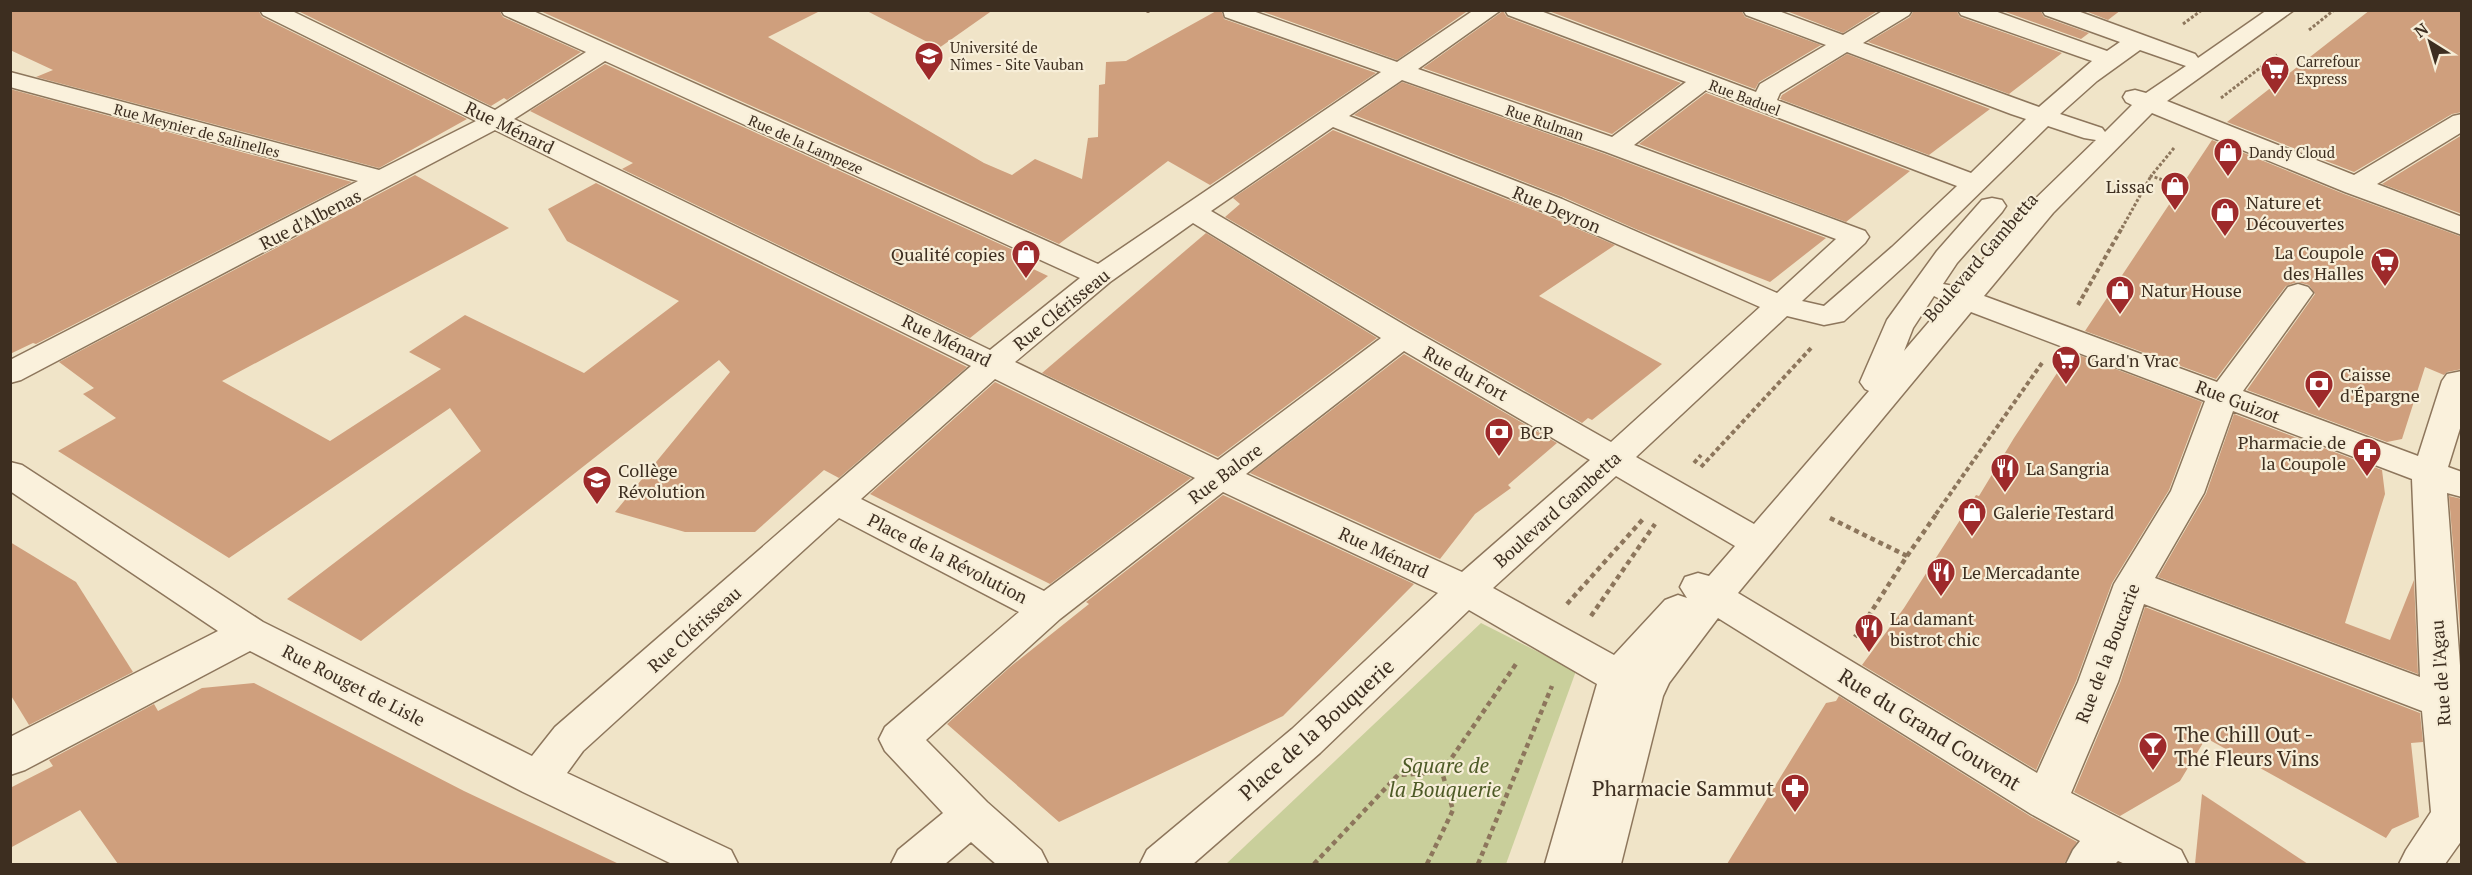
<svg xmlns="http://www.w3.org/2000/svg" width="2472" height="875" font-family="'PT Serif',serif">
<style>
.green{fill:#c9cf9b}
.building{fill:#cf9f7d}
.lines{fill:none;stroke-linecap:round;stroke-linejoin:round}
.minor-casing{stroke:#8d765c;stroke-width:3}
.path-far2{stroke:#8d765c;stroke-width:3;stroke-dasharray:3 2;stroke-linecap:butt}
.path-far1{stroke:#8d765c;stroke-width:4;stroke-dasharray:4.5 3;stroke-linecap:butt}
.path{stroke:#8d765c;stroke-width:4.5;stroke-dasharray:5 4;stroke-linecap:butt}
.minor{fill:#faf1dc;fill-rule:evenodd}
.labels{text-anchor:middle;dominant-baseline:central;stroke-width:4.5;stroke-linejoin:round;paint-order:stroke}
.far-poi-label{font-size:15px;fill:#3d2e20;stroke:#f7eed8;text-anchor:start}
.far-street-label{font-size:15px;fill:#3d2e20;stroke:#f7eed8}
.street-label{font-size:18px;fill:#3d2e20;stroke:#f7eed8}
.poi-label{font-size:18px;fill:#3d2e20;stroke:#f7eed8;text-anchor:start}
.near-street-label{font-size:21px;fill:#3d2e20;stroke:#f7eed8}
.near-poi-label{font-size:21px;fill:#3d2e20;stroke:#f7eed8;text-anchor:start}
.near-park-label{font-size:21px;font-style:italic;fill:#4d5a26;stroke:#f7eed8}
</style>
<rect width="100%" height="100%" fill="#f0e4c8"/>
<path class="green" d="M1481 623 1576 671 1506 864H1226Z"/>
<g class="building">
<path d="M10 10H258L262 17 467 119 379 168 36 77 53 70 10 50Z"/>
<path d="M296 10H499L503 17 581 52 507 100 504 98 491 106Z"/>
<path d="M538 10H822L768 37 984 163 1012 175 1035 159 1082 179 1088 138 1098 137 1099 85 1105 84 1106 62 1126 61 1218 10H1221L1224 19 1376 73 1210 185 1168 161 1059 244Z"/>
<path d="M865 10H993L939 48Z"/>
<path d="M1258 10H1469L1397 60Z"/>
<path d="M1546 10H1741L1745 17 1821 45 1759 82 1755 89Z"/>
<path d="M1784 10H1879L1843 33Z"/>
<path d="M1914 10H1956L1960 17 2062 53 2009 94 1868 42 1910 17Z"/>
<path d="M2000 10H2040L2044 17 2089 33 2081 39Z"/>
<path d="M2083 10H2121L2108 20Z"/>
<path d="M2370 10H2462V112L2452 114 2354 172 2227 122Z"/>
<path d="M1503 11 1507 17 1681 83 1612 134 1423 68Z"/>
<path d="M1847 54 1990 109 1929 155 1780 99 1782 95Z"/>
<path d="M605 64 1037 261 1029 267 1048 276 970 338 622 169 633 163 530 111Z"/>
<path d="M1402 82 1605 154 1826 238 1770 282 1638 230 1563 197 1354 115Z"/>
<path d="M10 89 352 182 36 344 33 343 10 354Z"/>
<path d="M1706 93 1910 171 1846 222 1639 144Z"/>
<path d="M1333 130 1541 213 1615 245 1539 296 1662 364 1592 420 1588 418 1582 423 1414 328 1225 217 1240 204 1233 198Z"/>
<path d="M2462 135V214L2382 184Z"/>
<path d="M2212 140 2344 194 2462 237V369L2447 372 2444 375 2425 367 2402 439 2387 442 2247 390 2315 294 2309 285 2297 282 2286 286 2216 379 2085 331Z"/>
<path d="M415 175 509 228 222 381 330 441 441 369 409 352 465 315 584 373 679 301 567 241 548 209 596 183 967 367 839 478 824 470 755 532H685L615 512 730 372 719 360 361 641 287 599 481 451 450 408 229 558 58 451 116 418 83 394 94 388 59 362Z"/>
<path d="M1206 233 1377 338 1218 457 1042 373Z"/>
<path d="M2071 352 2202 402 2169 490 2112 583 2076 681 2036 770 1862 665 1904 608 1976 495 1979 496 2014 438Z"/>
<path d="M1404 354 1557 443 1508 485 1511 488 1475 514 1440 559 1250 473Z"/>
<path d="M995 382 1191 478 1050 584 870 494Z"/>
<path d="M2234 414 2382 470 2385 494 2345 623 2390 640 2414 580 2418 674 2158 577 2206 494Z"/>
<path d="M1223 495 1414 584 1283 716 1059 822 947 724 1010 667 1089 604 1086 602Z"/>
<path d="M2449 496 2462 499V655Z"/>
<path d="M10 542 76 582 133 672 29 725 10 694Z"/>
<path d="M2145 607 2420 713 2423 742 2411 743 2419 817 2392 829 2386 838 2206 738 2180 781 2120 816 2074 792 2120 683Z"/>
<path d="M254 683 464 791 619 864H118L80 810 10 848V788L53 766 49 760 154 704 158 711 202 688Z"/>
<path d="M1839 696 2030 816 2077 842 2064 864H1727L1826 703 1836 701Z"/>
<path d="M2202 794 2308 864H2195Z"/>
</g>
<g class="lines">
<g class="minor-casing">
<path id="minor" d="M260 10H290L495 110 586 52 504 15 501 10H531L1098 264 1381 72 1225 17 1223 10H1250L1397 62 1474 10H1501L1418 69 1612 137 1686 82 1508 15 1505 10H1538L1756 92 1760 84 1826 45 1746 15 1743 10H1776L1843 35 1884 10H1912L1909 15 1863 43 2039 107 2092 61 1961 15 1958 10H1992L2107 51 2120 42 2045 15 2042 10H2075L2195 54 2198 58 2267 10H2294L2167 101 2354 175 2453 116 2462 114V132L2377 184 2462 217V235L2345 192 2152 113 2053 213 1984 296 2217 382 2288 287 2298 284 2308 287 2313 293 2243 391 2418 456 2442 381 2447 374 2462 371V422L2448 467 2462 472V497L2447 493 2462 692V840L2445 864H2399L2406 850 2431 812 2422 711 2144 604 2118 682 2071 793 2181 850 2188 864H2125L2118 861 2115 864H2066L2073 850 2080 841 2031 814 1718 618 1669 683 1663 696 1621 864H1545L1597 684 1469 610 1320 753 1193 864H1140L1147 850 1292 729 1438 593 1223 492 1060 619 926 740 987 802 1041 850 1048 864H996L971 842 945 864H891L898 850 943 813 885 751 879 739 885 727 1019 612 839 518 583 751 567 773 731 850 738 864H672L523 792 250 651 25 770 10 775V737L218 631 10 491V462L22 465 263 622 532 756 555 727 971 366 495 130 21 380 10 383V360L358 181 10 87V72L379 170 476 121 263 15ZM2140 50 2186 66 2146 93 2135 90 2126 92 2123 97 2126 102 2132 105 2105 132 2102 128 2060 114 2097 81ZM1847 52 2011 114 2026 119 1971 173 1777 100 1780 93ZM605 61 1080 278 990 350 514 119ZM1402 80 1606 152 1836 239 1777 293 1562 199 1349 116ZM1706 90 1957 186 1892 247 1824 306 1802 301 1865 243 1869 237 1865 231 1634 145ZM2048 126 2084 138 2096 140 2033 201 1959 287 1943 284 1957 263 2002 212 2006 206 2002 200 1992 198 1982 200 1937 251 1887 320 1860 382 1865 389 1869 391 1754 524 1636 457 1787 316 1824 325 1844 321 1912 259ZM1333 127 1542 211 1760 307 1611 442 1413 330 1211 211ZM1193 223 1381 338 1218 460 1015 362 1110 282ZM1934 296 1946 302 1904 351 1913 328ZM1971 312 2205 401 2171 491 2114 584 2078 682 2037 773 1738 593ZM1404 351 1590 460 1462 572 1246 474ZM995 379 1195 478 1044 591 861 499ZM2233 411 2412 479 2420 677 2155 578 2204 493ZM1616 476 1735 546 1709 576 1698 573 1685 577 1680 587 1687 598 1678 595 1665 600 1614 655 1493 588Z"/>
</g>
<g class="path-far2">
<path d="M1148 10V15"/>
<path d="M2183 24 2202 10"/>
<path d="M2309 30 2334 10"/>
<path d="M2221 98 2277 55"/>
<path d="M2174 148 2151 176 2181 186"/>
<path d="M2122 228 2151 176"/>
</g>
<g class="path-far1">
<path d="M2078 305 2123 226"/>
<path d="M1694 463 1701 455"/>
<path d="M1701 467 1812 347"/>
<path d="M1936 514 2042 363"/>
</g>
<g class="path">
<path d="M1830 518 1907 556 1855 637"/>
<path d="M1907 556 1937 513"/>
<path d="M1567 604 1644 518"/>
<path d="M1591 616 1655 524"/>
<path d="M1314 864 1398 775 1442 772"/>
<path d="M1427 864 1453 810 1442 772 1516 664"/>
<path d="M1478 864 1552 686"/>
</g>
<use href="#minor" class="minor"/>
</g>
<defs>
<g id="university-pin" transform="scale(1.5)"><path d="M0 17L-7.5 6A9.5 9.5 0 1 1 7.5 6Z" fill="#9e2a2b" stroke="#f7eed8"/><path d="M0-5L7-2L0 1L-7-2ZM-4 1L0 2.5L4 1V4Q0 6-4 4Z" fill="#fff"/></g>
<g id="supermarket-pin" transform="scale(1.5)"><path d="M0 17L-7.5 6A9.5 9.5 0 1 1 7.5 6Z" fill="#9e2a2b" stroke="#f7eed8"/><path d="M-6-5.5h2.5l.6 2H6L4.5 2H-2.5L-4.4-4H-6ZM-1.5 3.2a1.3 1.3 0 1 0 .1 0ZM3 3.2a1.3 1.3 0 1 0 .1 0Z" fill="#fff"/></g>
<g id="shop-pin" transform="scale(1.5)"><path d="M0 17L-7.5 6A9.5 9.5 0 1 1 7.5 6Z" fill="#9e2a2b" stroke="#f7eed8"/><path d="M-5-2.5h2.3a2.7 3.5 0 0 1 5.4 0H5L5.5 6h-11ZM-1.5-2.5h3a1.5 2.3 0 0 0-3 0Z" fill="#fff"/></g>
<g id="bank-pin" transform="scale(1.5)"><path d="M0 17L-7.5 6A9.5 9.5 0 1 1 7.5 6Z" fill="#9e2a2b" stroke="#f7eed8"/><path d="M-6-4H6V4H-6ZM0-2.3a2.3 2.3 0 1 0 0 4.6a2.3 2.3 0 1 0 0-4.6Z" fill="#fff"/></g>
<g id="pharmacy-pin" transform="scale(1.5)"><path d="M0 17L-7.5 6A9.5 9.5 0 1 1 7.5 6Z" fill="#9e2a2b" stroke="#f7eed8"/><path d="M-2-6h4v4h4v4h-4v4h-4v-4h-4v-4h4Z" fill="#fff"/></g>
<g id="restaurant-pin" transform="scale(1.5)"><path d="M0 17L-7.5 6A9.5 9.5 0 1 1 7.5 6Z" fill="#9e2a2b" stroke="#f7eed8"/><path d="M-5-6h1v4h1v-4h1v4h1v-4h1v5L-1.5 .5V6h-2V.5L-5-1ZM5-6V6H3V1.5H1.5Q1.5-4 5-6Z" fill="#fff"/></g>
<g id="school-pin" transform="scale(1.5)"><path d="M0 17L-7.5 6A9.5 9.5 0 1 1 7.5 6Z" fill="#9e2a2b" stroke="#f7eed8"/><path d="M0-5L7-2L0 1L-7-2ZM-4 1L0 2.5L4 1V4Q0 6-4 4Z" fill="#fff"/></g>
<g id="bar-pin" transform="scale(1.5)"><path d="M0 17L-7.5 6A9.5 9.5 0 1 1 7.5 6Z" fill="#9e2a2b" stroke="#f7eed8"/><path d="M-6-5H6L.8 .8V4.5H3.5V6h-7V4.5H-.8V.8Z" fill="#fff"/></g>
</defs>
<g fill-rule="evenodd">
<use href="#university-pin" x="929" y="56"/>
<use href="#supermarket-pin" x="2275" y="70"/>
<use href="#shop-pin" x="2228" y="152"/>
<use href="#shop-pin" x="2175" y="186"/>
<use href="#shop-pin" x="2225" y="212"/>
<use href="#shop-pin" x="1026" y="254"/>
<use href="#supermarket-pin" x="2385" y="262"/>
<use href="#shop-pin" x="2120" y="290"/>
<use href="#supermarket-pin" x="2066" y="360"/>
<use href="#bank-pin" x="2319" y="384"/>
<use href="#bank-pin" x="1499" y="432"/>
<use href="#pharmacy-pin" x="2367" y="452"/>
<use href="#restaurant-pin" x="2005" y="468"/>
<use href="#school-pin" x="597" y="480"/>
<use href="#shop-pin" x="1972" y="512"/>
<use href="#restaurant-pin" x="1941" y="572"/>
<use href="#restaurant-pin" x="1869" y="628"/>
<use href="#bar-pin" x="2153" y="746"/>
<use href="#pharmacy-pin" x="1795" y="788"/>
</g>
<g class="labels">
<g class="far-poi-label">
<text x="950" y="47">Université de<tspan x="950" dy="17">Nîmes - Site Vauban</tspan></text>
<text x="2296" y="61">Carrefour<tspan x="2296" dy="17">Express</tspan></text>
<text x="2249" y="152">Dandy Cloud</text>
</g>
<g class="far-street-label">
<text transform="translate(1745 97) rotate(21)">Rue Baduel</text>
<text transform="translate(1545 122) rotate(19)">Rue Rulman</text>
<text transform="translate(197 130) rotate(15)">Rue Meynier de Salinelles</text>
<text transform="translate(806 144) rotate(24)">Rue de la Lampeze</text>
</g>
<g class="street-label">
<text transform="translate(510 127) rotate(26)">Rue Ménard</text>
<text transform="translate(1557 209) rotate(23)">Rue Deyron</text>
<text transform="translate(310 219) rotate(-27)">Rue d'Albenas</text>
<text transform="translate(1980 257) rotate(-49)">Boulevard Gambetta</text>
<text transform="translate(1061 309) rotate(-39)">Rue Clérisseau</text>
<text transform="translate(947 340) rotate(26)">Rue Ménard</text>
<text transform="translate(1466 373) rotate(29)">Rue du Fort</text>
<text transform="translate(2238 401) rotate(21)">Rue Guizot</text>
<text transform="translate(1225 473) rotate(-37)">Rue Balore</text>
<text transform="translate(1557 509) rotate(-42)">Boulevard Gambetta</text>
<text transform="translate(1384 552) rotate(25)">Rue Ménard</text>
<text transform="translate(948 558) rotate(27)">Place de la Révolution</text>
<text transform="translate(694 629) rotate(-42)">Rue Clérisseau</text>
<text transform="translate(2107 653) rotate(-69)">Rue de la Boucarie</text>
<text transform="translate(2440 673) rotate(-94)">Rue de l'Agau</text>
<text transform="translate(354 685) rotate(27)">Rue Rouget de Lisle</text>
</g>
<g class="poi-label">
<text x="2154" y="186" text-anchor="end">Lissac</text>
<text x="2246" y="202">Nature et<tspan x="2246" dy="21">Découvertes</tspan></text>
<text x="2364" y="252" text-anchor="end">La Coupole<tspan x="2364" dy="21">des Halles</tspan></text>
<text x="1005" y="254" text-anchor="end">Qualité copies</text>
<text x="2141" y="290">Natur House</text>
<text x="2087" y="360">Gard'n Vrac</text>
<text x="2340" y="374">Caisse<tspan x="2340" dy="21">d'Épargne</tspan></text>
<text x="1520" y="432">BCP</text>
<text x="2346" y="442" text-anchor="end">Pharmacie de<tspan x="2346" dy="21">la Coupole</tspan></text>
<text x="2026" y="468">La Sangria</text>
<text x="618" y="470">Collège<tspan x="618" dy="21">Révolution</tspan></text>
<text x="1993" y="512">Galerie Testard</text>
<text x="1962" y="572">Le Mercadante</text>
<text x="1890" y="618">La damant<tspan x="1890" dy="21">bistrot chic</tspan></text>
</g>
<g class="near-street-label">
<text transform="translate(1316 729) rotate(-42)">Place de la Bouquerie</text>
<text transform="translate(1930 729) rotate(32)">Rue du Grand Couvent</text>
</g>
<g class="near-poi-label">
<text x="2174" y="734">The Chill Out -<tspan x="2174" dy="24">Thé Fleurs Vins</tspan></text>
<text x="1774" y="788" text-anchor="end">Pharmacie Sammut</text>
</g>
<g class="near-park-label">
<text x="1445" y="765">Square de<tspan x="1445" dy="24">la Bouquerie</tspan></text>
</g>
</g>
<rect width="2472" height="875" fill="none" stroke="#3d2e20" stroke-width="24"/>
<g transform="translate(2430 42) rotate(323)" stroke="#f7eed8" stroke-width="4.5" paint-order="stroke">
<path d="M0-4.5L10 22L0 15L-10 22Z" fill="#3d2e20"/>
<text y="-9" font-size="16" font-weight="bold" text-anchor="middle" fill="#3d2e20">N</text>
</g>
</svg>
